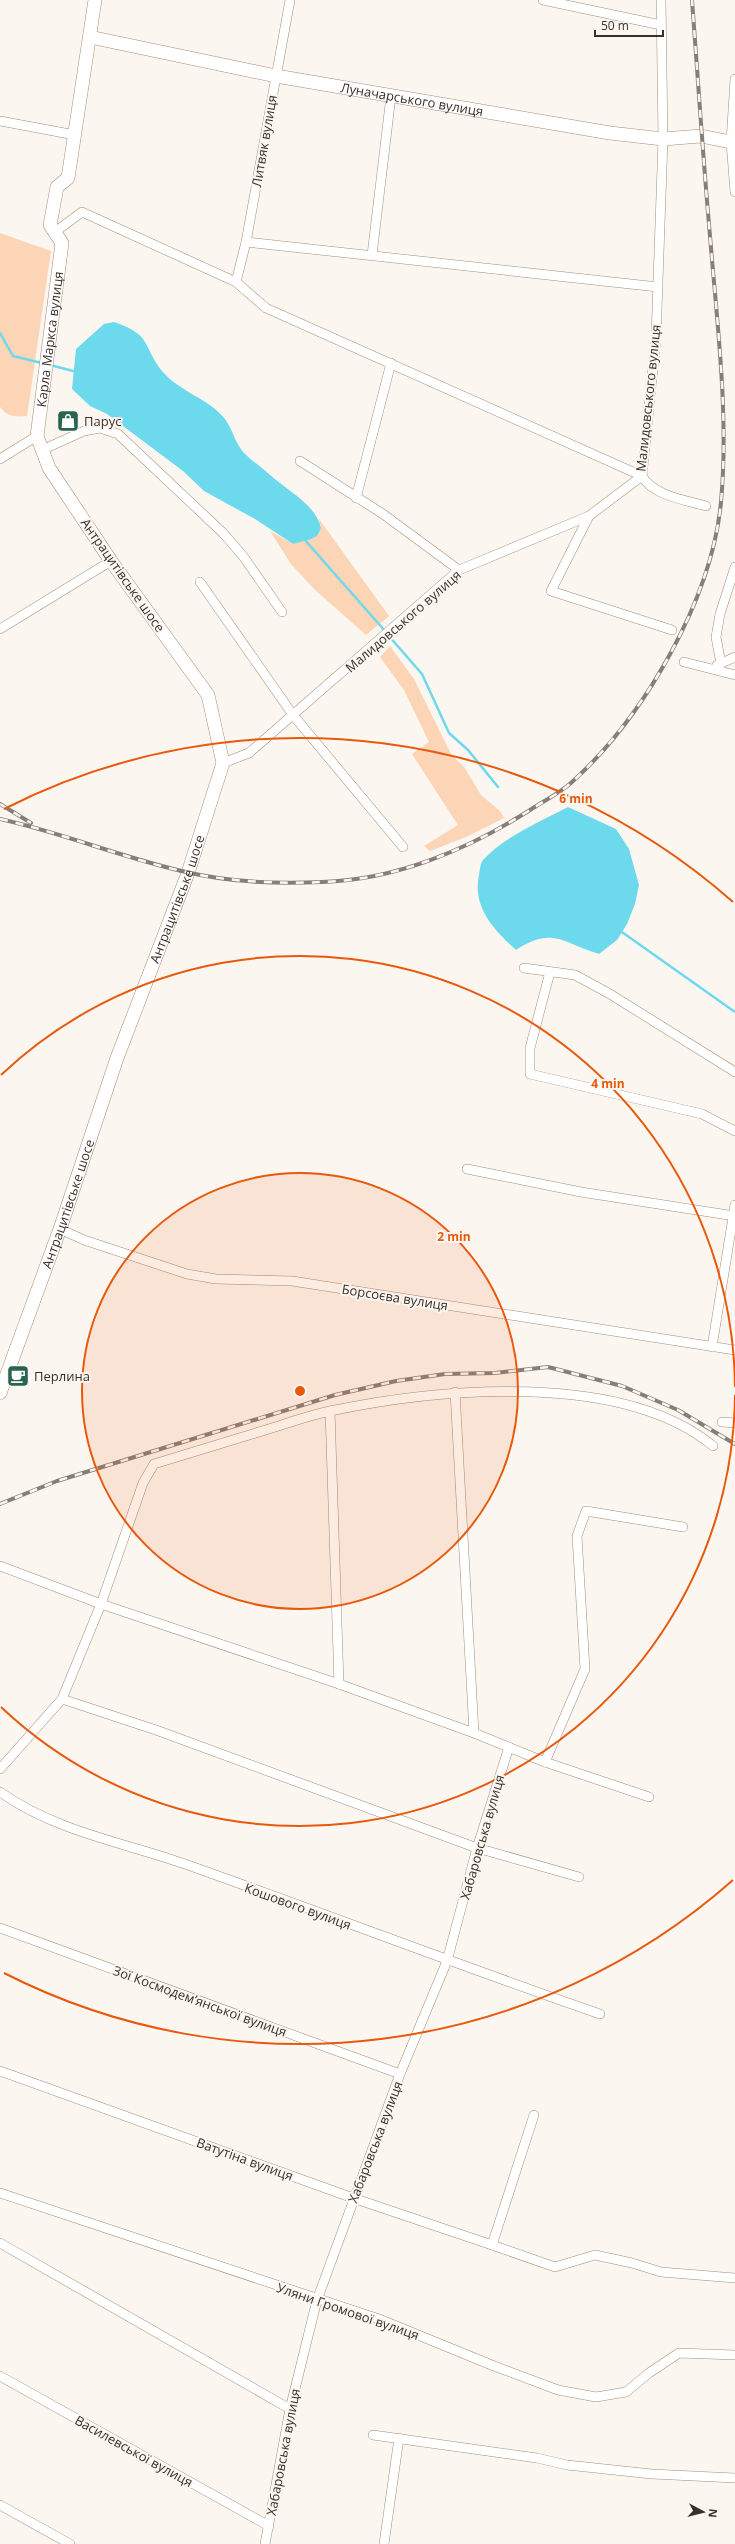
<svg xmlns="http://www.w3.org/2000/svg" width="735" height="2544" font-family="'Open Sans',sans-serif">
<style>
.green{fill:#fbd5b6}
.water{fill:#6dd9ed}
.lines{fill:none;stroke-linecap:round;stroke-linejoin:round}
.stream{stroke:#6dd9ed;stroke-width:2.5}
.street-casing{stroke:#a78d77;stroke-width:10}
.secondary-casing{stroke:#a78d77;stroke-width:14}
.street{stroke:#fff;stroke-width:9}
.secondary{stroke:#fff;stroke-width:13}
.rail-casing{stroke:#877e77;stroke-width:4}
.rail{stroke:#fcf6f1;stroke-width:2.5;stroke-dasharray:8;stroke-linecap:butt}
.ring{fill:none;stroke:#e8590c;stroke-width:2}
.labels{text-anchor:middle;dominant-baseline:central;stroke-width:4;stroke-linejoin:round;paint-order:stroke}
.street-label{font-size:13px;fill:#3b3027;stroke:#fcf6f1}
.poi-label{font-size:13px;fill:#3b3027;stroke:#fcf6f1;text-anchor:start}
.centre{fill:#e8590c;stroke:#fcf6f1;stroke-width:2}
.ring-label{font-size:12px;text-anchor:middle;font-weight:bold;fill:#e8590c;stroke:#fcf6f1;stroke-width:4;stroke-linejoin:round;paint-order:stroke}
</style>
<rect width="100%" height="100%" fill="#fcf6f1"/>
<g class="green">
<path d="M0 233 51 251 27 416C15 417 8 417 0 407Z"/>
<path d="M319 519 389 616 366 635 314 589 291 564 270 531 293 544 321 528Z"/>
<path d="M390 646 414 679 451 754 464 767 481 795 500 811 504 818 466 837 430 851 424 846 458 825 412 754 429 742 404 690 380 657Z"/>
</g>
<g class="water">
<path d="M114 322C154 336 141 345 163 372 180 392 208 398 225 419 231 427 234 438 239 446 246 458 260 465 270 475 287 490 316 505 321 528L317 536 311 539 293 544 255 519 204 491 183 471 107 414 90 406 72 389 76 349 104 324Z"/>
<path d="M568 807 616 829 629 849 639 885 635 904 627 924 617 940 599 954C562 943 553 926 516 950 494 930 472 907 479 875 480 870 480 864 483 860 505 836 540 822 568 807Z"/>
</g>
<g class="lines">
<g class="stream">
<path d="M0 333 13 356 42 363"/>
<path d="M50 365 77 372"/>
<path d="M304 539 385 631"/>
<path d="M388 635 422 674 449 733 468 750 498 787"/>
<path d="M619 930 735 1012"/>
</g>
<g class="street-casing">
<g id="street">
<path d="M543 0 661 25"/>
<path d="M735 79 731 142 735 192"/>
<path d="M0 121 75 135"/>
<path d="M55 232 82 212 236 282 266 308 642 476C653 496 686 500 706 506"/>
<path d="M246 242 658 287"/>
<path d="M372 255 391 96"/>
<path d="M236 282 246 242 290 0"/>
<path d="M42 450 84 431 100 428 118 434 223 533 243 556 282 612"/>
<path d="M0 459 37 436"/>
<path d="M300 461 383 514 459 570"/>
<path d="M356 498 391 363"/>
<path d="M589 516 551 591 672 630"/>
<path d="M200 582 293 715 403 847"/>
<path d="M0 629 111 561"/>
<path d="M684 662 735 675"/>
<path d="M721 664 716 637 720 614 735 567"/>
<path d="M717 665 735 657"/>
<path d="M223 763 249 753 459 570 589 516 642 476 656 338 663 139 661 0"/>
<path d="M524 968 575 975 610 994 735 1072"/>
<path d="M550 972 530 1048V1074L702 1114 735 1131"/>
<path d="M467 1169 581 1192 735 1216"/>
<path d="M60 1229 84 1240 187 1274 216 1279 292 1281 735 1350"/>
<path d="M712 1347 735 1205"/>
<path d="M455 1392 474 1733"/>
<path d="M330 1411 339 1684"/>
<path d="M722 1422 735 1423"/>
<path d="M0 1566 101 1604 339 1684 474 1733 545 1762 649 1797"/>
<path d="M62 1699 156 1730 477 1848 579 1877"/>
<path d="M545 1762 585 1669 577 1536 586 1511 683 1527"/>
<path d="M0 1769 62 1699 101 1604 143 1483 154 1464C193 1452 233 1440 272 1428 291 1422 311 1415 330 1411 439 1388 622 1371 713 1446"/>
<path d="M0 1792C55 1831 122 1842 185 1864 323 1913 461 1966 600 2014"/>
<path d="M0 1928 400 2074"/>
<path d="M0 2071 353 2198 492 2245"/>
<path d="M534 2115 492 2245 555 2267 595 2255 632 2263 661 2272 735 2278"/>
<path d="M0 2193 379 2319 494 2366 558 2390 596 2397 626 2392 649 2373 679 2353 735 2355"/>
<path d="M0 2243 290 2409"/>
<path d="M0 2376 269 2526"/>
<path d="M373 2435 537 2458 567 2465 652 2474 735 2478"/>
<path d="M0 2505 70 2544"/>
<path d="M265 2544 290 2409 317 2300 400 2074 447 1961 477 1848 509 1747"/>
<path d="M384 2544 399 2438"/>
</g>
</g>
<g class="secondary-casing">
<g id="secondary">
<path id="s1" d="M90 37 276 76 610 133 663 139 701 136 735 143"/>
<path id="s2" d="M0 1393 60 1229 117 1058 188 873 223 763 208 695 111 561 49 468 37 436 62 243 50 225 57 187 68 178 95 0"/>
</g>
</g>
<use href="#street" class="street"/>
<use href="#secondary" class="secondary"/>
<g class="rail-casing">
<g id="rail">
<path d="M0 804 31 823"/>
<path d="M0 819C63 833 123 858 186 872 228 882 280 884 322 882 396 880 469 849 530 810 544 801 560 793 572 782 644 717 712 599 721 502 729 415 717 323 710 236 703 158 698 79 692 0"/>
<path d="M0 1504 57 1481 335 1395 396 1381 445 1374 495 1373 548 1367 622 1386 678 1410 735 1444"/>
</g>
</g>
<use href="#rail" class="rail"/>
</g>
<circle cx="300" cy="1391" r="218" fill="#e8590c" fill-opacity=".12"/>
<g class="ring">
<circle cx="300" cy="1391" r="218"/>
<path d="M735 1395A435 435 0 0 1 1 1707M1 1075A435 435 0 0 1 735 1387"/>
<path d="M733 1880A653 653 0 0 1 4 1973M4 809A653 653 0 0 1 733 902"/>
</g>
<defs>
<g id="shop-square" transform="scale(1.15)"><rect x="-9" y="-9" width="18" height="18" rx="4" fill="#286450" stroke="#fcf6f1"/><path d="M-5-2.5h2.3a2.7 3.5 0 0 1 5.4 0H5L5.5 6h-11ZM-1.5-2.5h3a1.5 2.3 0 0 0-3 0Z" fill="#fff"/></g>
<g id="cafe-square" transform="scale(1.15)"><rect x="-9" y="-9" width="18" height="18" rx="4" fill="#286450" stroke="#fcf6f1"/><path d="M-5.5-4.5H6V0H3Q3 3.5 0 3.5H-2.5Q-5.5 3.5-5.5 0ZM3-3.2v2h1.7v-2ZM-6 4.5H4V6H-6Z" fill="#fff"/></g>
</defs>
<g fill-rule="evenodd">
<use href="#shop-square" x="68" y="421"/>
<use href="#cafe-square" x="18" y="1376"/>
</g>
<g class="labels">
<g class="street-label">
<text stroke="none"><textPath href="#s1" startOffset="328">Луначарського вулиця</textPath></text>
<text transform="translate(264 141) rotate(-80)">Литвяк вулиця</text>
<text stroke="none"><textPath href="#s2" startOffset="1147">Карла Маркса вулиця</textPath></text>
<text transform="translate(648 398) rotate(-84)">Малидовського вулиця</text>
<text transform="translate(123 575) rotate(55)">Антрацитівське шосе</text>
<text transform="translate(403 621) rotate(-41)">Малидовського вулиця</text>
<text stroke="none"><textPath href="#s2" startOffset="525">Антрацитівське шосе</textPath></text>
<text stroke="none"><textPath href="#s2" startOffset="201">Антрацитівське шосе</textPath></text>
<text transform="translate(395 1297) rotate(9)">Борсоєва вулиця</text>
<text transform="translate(482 1837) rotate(-74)">Хабаровська вулиця</text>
<text transform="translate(298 1906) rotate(20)">Кошового вулиця</text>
<text transform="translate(200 2001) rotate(20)">Зої Космодем’янської вулиця</text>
<text transform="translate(375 2142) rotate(-69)">Хабаровська вулиця</text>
<text transform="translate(245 2159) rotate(20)">Ватутіна вулиця</text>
<text transform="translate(348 2311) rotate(19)">Уляни Громової вулиця</text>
<text transform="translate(134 2451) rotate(29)">Василевської вулиця</text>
<text transform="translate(283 2452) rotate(-79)">Хабаровська вулиця</text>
</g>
<g class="poi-label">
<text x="84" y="421">Парус</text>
<text x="34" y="1376">Перлина</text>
</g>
</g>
<circle cx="300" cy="1391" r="6" class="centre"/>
<g class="ring-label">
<text x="576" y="803">6 min</text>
<text x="608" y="1088">4 min</text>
<text x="454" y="1241">2 min</text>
</g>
<g transform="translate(703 2512) rotate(97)" stroke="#fcf6f1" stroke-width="3" paint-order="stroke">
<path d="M0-3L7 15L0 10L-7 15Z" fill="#3b3027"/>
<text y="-6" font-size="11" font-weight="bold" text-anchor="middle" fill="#3b3027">N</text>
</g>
<path d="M595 30v6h68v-6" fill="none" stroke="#3b3027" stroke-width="2"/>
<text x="601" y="30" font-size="12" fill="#3b3027" stroke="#fcf6f1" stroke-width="3" paint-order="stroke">50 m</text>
</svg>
